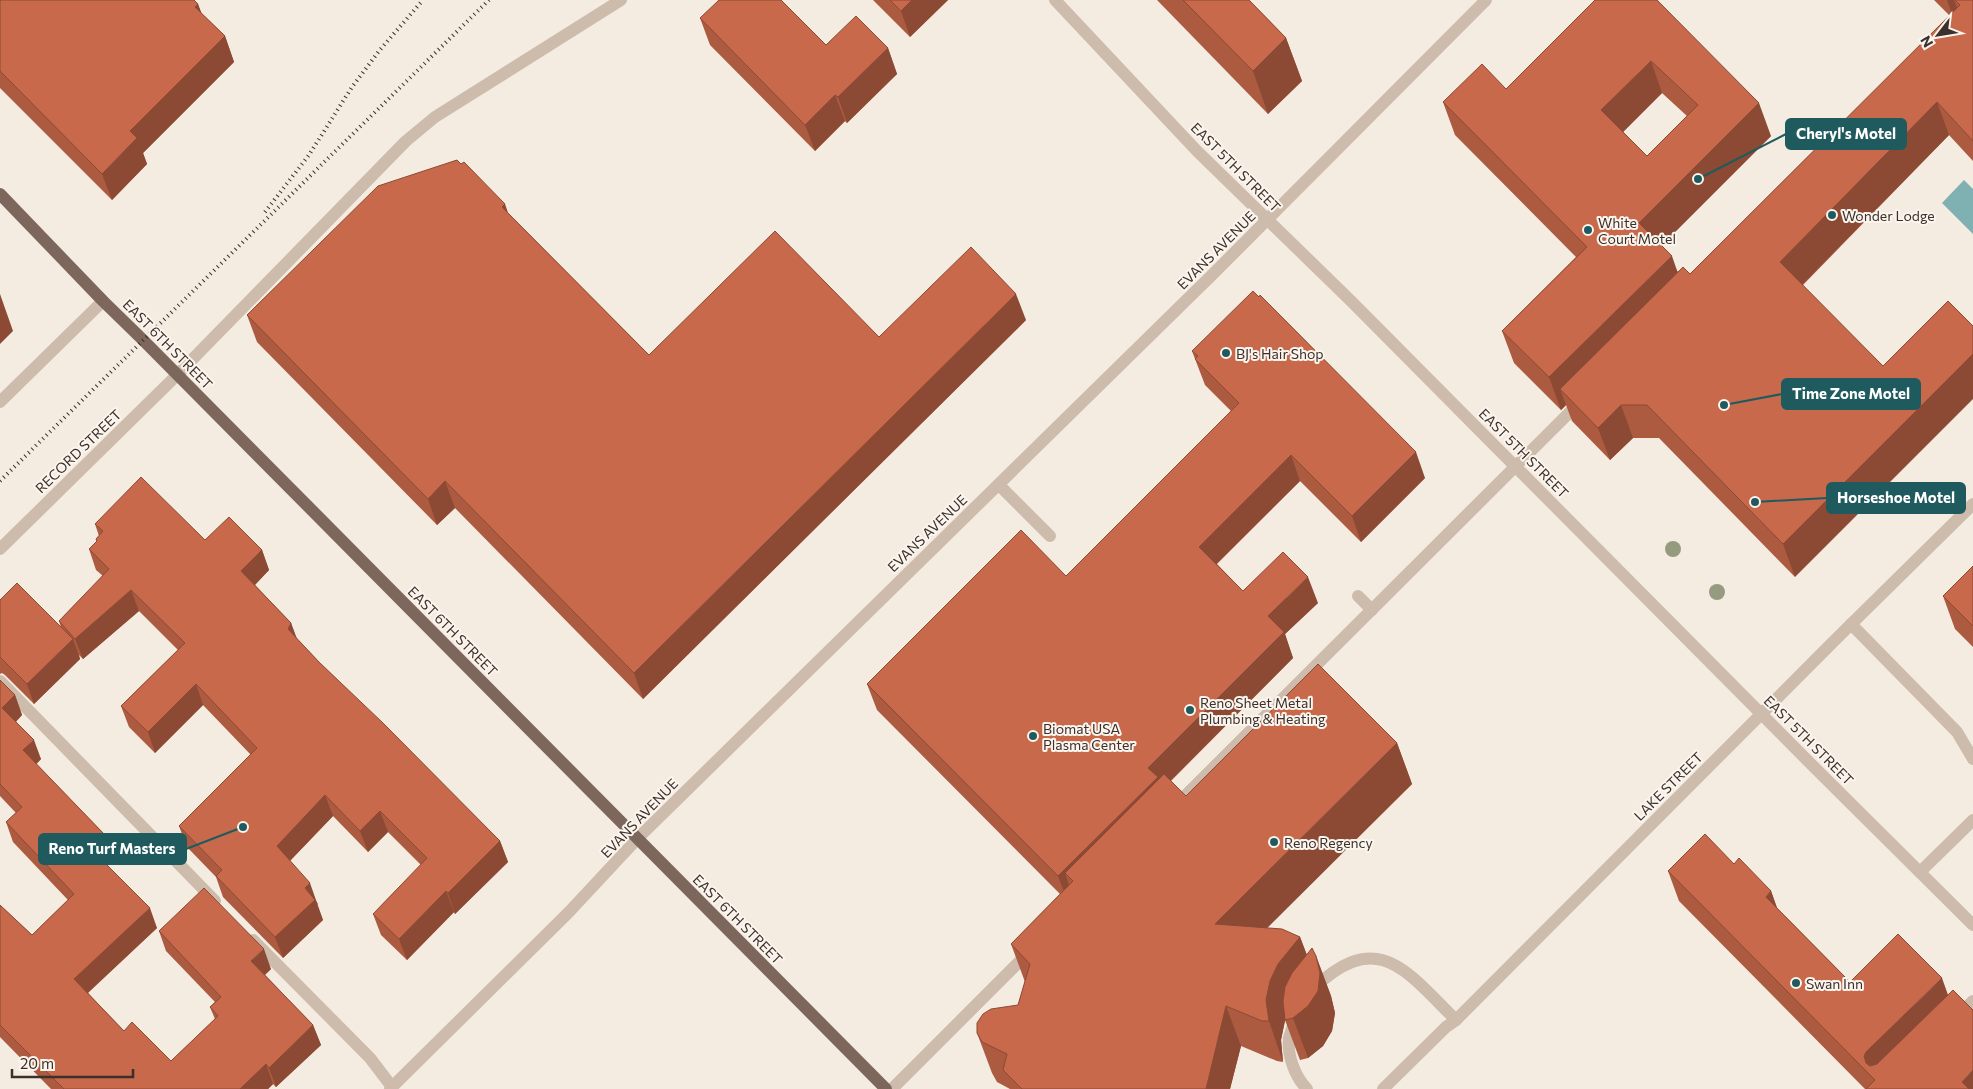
<svg xmlns="http://www.w3.org/2000/svg" width="1973" height="1089" font-family="Commissioner,sans-serif">
<style>
.water{fill:#7fb0b2}
.lines{fill:none;stroke-linecap:round;stroke-linejoin:round}
.minor{stroke:#cdbbac;stroke-width:12}
.major{stroke:#7d675c;stroke-width:12}
.rail{stroke:#3b302b;stroke-width:4;stroke-dasharray:1 4;stroke-linecap:butt}
.tree{fill:#969b7f}
.wall{fill:#ac5a40;fill-rule:evenodd}
.shaded-wall{fill:#8c4a34}
.building{fill:#c8694b;stroke:#8c4a34;fill-rule:evenodd}
.poi-dot{fill:#1f5a5e;stroke:#fbf5ee;stroke-width:2}
.labels{text-anchor:middle;dominant-baseline:central;stroke-width:4;stroke-linejoin:round;paint-order:stroke}
.street-label{font-size:14px;fill:#3b302b;stroke:#fbf5ee}
.poi-label{font-size:14px;fill:#3b302b;stroke:#fbf5ee;text-anchor:start}
.leader{fill:none;stroke:#1f5a5e;stroke-width:2}
.callout-dot{fill:#1f5a5e;stroke:#fbf5ee;stroke-width:2}
.callout{fill:#1f5a5e;stroke:#1f5a5e;stroke-width:2}
.callout-label{font-size:15px;text-anchor:middle;font-weight:bold;fill:#fff}
</style>
<rect width="100%" height="100%" fill="#f4ebe1"/>
<path class="water" d="M1964 180 1973 189V234L1942 203Z"/>
<g class="lines">
<g class="minor">
<path d="M1055 0 1197 151 1351 301 1811 764 1973 925"/>
<path d="M0 402 103 301"/>
<path d="M999 485 1050 536"/>
<path d="M0 549 177 375 406 141 435 117 621 0"/>
<path d="M1358 596 1372 610"/>
<path d="M1851 624 1957 732 1973 759"/>
<path d="M0 681 215 901"/>
<path d="M1173 808 1580 402"/>
<path d="M1920 872 1973 820"/>
<path d="M253 940 370 1058 392 1087"/>
<path d="M1313 989C1378 927 1406 971 1456 1020"/>
<path d="M1957 1016 1973 1001"/>
<path d="M1295 1019C1293 1025 1291 1032 1289 1038 1287 1055 1295 1077 1307 1089"/>
<path d="M390 1089 569 912 638 838 1214 273 1486 0"/>
<path d="M892 1089 1030 951"/>
<path d="M1383 1089 1446 1027 1456 1020 1834 641 1973 504"/>
</g>
<path class="major" d="M0 194 103 301 143 340 886 1089"/>
<g class="rail">
<path d="M265 212 309 155 352 87 379 51 423 0"/>
<path d="M0 481 489 0"/>
</g>
</g>
<g class="tree">
<circle cx="1673" cy="549" r="8"/>
<circle cx="1717" cy="592" r="8"/>
</g>
<g class="wall">
<path d="M0 0 198 4 201 13 225 36 234 62 143 153 147 164 112 200 0 88Z"/>
<path d="M873 0H948L910 37Z"/>
<path d="M1157 0H1249L1286 38 1302 81 1268 114Z"/>
<path d="M1595 0 1771 136 1661 246 1678 272 1690 274 1950 16 1934 0H1973V161L1949 135 1803 285 1795 577 1659 438H1633L1610 460 1572 421 1566 405 1561 410 1514 363 1502 331 1576 257 1455 135 1443 102 1506 89ZM1662 93 1687 116 1647 156 1623 132Z"/>
<path d="M700 18 826 45 888 48 897 74 847 123 845 121 815 151 710 45Z"/>
<path d="M508 213 649 355 879 337 1026 320 643 699 455 508 437 525 257 342 247 315Z"/>
<path d="M1192 351 1425 478 1361 542 1300 481 1217 564 1243 591 1318 603 1285 634 1293 658 1171 781 1186 796 1397 743 1412 784 1266 928 1300 937 1307 955 1316 956 1331 996 1335 1013 1332 1031 1323 1046 1308 1058 1300 1060 1285 1020 1281 1040 1283 1062 1277 1061 1241 1046 1230 1089H1010L997 1082 992 1073 977 1033 1018 1005 1025 982 1011 944 1060 894 877 710 867 684 1066 576 1231 411 1205 385Z"/>
<path d="M95 524 262 550 269 570 255 585 291 623 296 638 319 662 500 841 508 862 455 914 454 912 407 960 381 935 373 914 421 865 388 832 368 852 333 816 290 861 318 904 317 905 323 920 283 958 223 897 216 877 187 847 179 826 251 755 203 705 155 753 129 727 121 706 178 650 139 611 83 659 79 655 80 659 34 704 5 675 2 673 0 674V600L61 627 59 621 103 576 96 570 89 549 97 542 96 539 99 536Z"/>
<path d="M1973 566V647L1955 629 1943 596Z"/>
<path d="M0 680 15 695 22 715 16 722 41 759 36 764 105 835 112 855 105 862 157 928 88 993 124 1031 171 1061 215 1019 210 1007 215 1002 166 951 159 931 271 969 265 975 313 1025 321 1045 276 1087 273 1084 268 1089H51L0 1037V905L32 935 68 900 13 842 6 822 16 813 0 796Z"/>
<path d="M1734 864 1771 891 1777 908 1850 982 1973 1089H1865L1679 901 1668 871Z"/>
</g>
<g class="shaded-wall">
<path d="M912 0H948L910 37 901 11Z"/>
<path d="M1947 0H1954L1960 15 1954 20Z"/>
<path d="M198 4 208 30 195 7Z"/>
<path d="M225 36 234 62 143 153 147 164 112 200 102 174 130 131Z"/>
<path d="M1286 38 1302 81 1268 114 1253 71Z"/>
<path d="M888 48 897 74 847 123 838 97Z"/>
<path d="M1651 61 1662 93 1613 142 1601 110Z"/>
<path d="M835 95 845 121 815 151 805 125Z"/>
<path d="M1937 102 1949 135 1792 295 1780 262Z"/>
<path d="M1759 103 1771 136 1651 256 1639 223Z"/>
<path d="M505 204 514 230 502 207Z"/>
<path d="M1672 256 1683 288 1560 389 1566 405 1561 410 1549 377Z"/>
<path d="M0 294 13 331 0 344Z"/>
<path d="M1016 294 1026 320 643 699 634 673Z"/>
<path d="M1973 354V399L1795 577 1783 544Z"/>
<path d="M1621 405 1633 438 1610 460 1598 428Z"/>
<path d="M1416 452 1425 478 1361 542 1352 516Z"/>
<path d="M1291 455 1300 481 1208 572 1199 547Z"/>
<path d="M445 481 455 508 437 525 428 499Z"/>
<path d="M262 550 269 570 248 592 241 571Z"/>
<path d="M1308 577 1318 603 1285 634 1293 658 1162 789 1073 881 1065 873 1073 897 1068 902 1058 876 1148 768 1268 616Z"/>
<path d="M131 590 139 611 83 659 75 639Z"/>
<path d="M291 623 299 644 288 629Z"/>
<path d="M73 639 80 659 34 704 27 684Z"/>
<path d="M196 684 203 705 155 753 148 732Z"/>
<path d="M15 695 22 715 9 728 2 708Z"/>
<path d="M34 740 41 759 31 770 23 750Z"/>
<path d="M1397 743 1412 784 1230 965 1215 924Z"/>
<path d="M325 795 333 816 284 867 277 846Z"/>
<path d="M380 811 388 832 368 852 360 831Z"/>
<path d="M105 835 112 855 98 868 91 849Z"/>
<path d="M500 841 508 862 455 914 448 893Z"/>
<path d="M310 883 323 920 283 958 275 937 305 888Z"/>
<path d="M446 891 454 912 407 960 399 939Z"/>
<path d="M1771 891 1782 922 1766 897Z"/>
<path d="M150 908 157 928 81 999 74 979Z"/>
<path d="M1300 937 1315 977 1293 1004 1285 1021 1281 1040 1283 1062 1269 1021 1266 1000 1270 981 1278 964Z"/>
<path d="M264 949 271 969 258 981 251 961Z"/>
<path d="M1316 956 1331 996 1335 1013 1332 1031 1323 1046 1308 1058 1293 1018Z"/>
<path d="M1942 978 1953 1009 1875 1080 1866 1063 1864 1056 1866 1052Z"/>
<path d="M1226 1006 1241 1046 1230 1089H1206Z"/>
<path d="M313 1025 321 1045 276 1087 269 1068Z"/>
<path d="M266 1064 273 1084 268 1089H240Z"/>
<path d="M1973 1070V1089H1964L1962 1082Z"/>
</g>
<g class="building">
<path d="M0 0H194L198 4 195 7 225 36 130 131 137 138 102 174 0 71Z"/>
<path d="M719 0H781L826 45 856 16 888 48 838 97 835 95 805 125 700 18Z"/>
<path d="M890 0H912L901 11Z"/>
<path d="M1183 0H1249L1286 38 1253 71Z"/>
<path d="M1595 0H1657L1759 103 1639 223 1672 256 1549 377 1502 331 1587 247 1443 102 1482 64 1506 89ZM1651 61 1698 105 1647 156 1601 110Z"/>
<path d="M1955 0H1973V141L1937 102 1780 262 1883 366 1948 301 1973 326V354L1783 544 1647 405H1621L1598 428 1560 389 1683 267 1690 274 1960 5Z"/>
<path d="M457 160 461 164 464 162 505 204 502 207 649 355 775 231 879 337 971 247 1016 294 634 673 445 481 428 499 247 315 378 186Z"/>
<path d="M1253 291 1259 297 1260 295 1416 452 1352 516 1291 455 1199 547 1243 591 1283 552 1308 577 1268 616 1284 632 1148 768 1158 777 1058 876 867 684 1021 530 1066 576 1239 403 1195 359 1198 356 1192 351Z"/>
<path d="M141 477 205 540 229 517 262 550 241 571 291 623 288 629 319 662 384 724 500 841 448 893 446 891 399 939 373 914 427 858 380 811 360 831 325 795 277 846 310 883 305 888 315 900 275 937 216 876 222 870 179 826 257 748 196 684 148 732 121 706 185 643 131 590 75 639 59 621 109 569 89 549 97 541 96 539 103 531 95 524Z"/>
<path d="M1973 566V626L1943 596Z"/>
<path d="M17 583 73 639 27 684 0 657V600Z"/>
<path d="M1318 664 1397 743 1215 924 1282 929 1300 937 1278 964 1270 981 1266 1000 1269 1021H1262L1226 1006 1206 1089H1022L1003 1070 1007 1054 982 1042 977 1033V1023L983 1014 991 1009 1018 1005 1030 964 1011 944 1073 881 1065 873 1164 774 1186 796Z"/>
<path d="M0 680 15 695 2 708 34 740 23 750 105 835 91 849 150 908 74 979 124 1031 132 1022 171 1061 218 1016 210 1007 221 997 159 931 204 888 264 949 251 961 313 1025 269 1068 266 1064 240 1089H64L0 1025V905L32 935 74 894 6 822 22 807 0 784Z"/>
<path d="M1705 834 1734 864 1739 858 1771 891 1766 897 1850 982 1898 934 1942 978 1866 1052 1864 1056 1866 1063 1870 1066 1877 1064 1953 990 1973 1010V1070L1962 1082 1969 1089H1866L1875 1080 1668 871Z"/>
<path d="M1312 948 1316 956 1320 973 1318 991 1308 1006 1293 1018 1285 1020 1283 1001 1285 987 1292 973Z"/>
</g>
<g class="poi-dot">
<circle cx="1832" cy="215" r="5"/>
<circle cx="1588" cy="230" r="5"/>
<circle cx="1226" cy="353" r="5"/>
<circle cx="1190" cy="710" r="5"/>
<circle cx="1033" cy="736" r="5"/>
<circle cx="1274" cy="842" r="5"/>
<circle cx="1796" cy="983" r="5"/>
</g>
<g class="labels">
<g class="street-label">
<text transform="translate(1236 167) rotate(45)">EAST 5TH STREET</text>
<text transform="translate(1216 250) rotate(-45)">EVANS AVENUE</text>
<text transform="translate(168 344) rotate(45)">EAST 6TH STREET</text>
<text transform="translate(78 451) rotate(-44)">RECORD STREET</text>
<text transform="translate(1524 453) rotate(45)">EAST 5TH STREET</text>
<text transform="translate(927 533) rotate(-44)">EVANS AVENUE</text>
<text transform="translate(453 631) rotate(45)">EAST 6TH STREET</text>
<text transform="translate(1809 740) rotate(45)">EAST 5TH STREET</text>
<text transform="translate(1668 786) rotate(-45)">LAKE STREET</text>
<text transform="translate(639 818) rotate(-46)">EVANS AVENUE</text>
<text transform="translate(738 919) rotate(45)">EAST 6TH STREET</text>
</g>
<g class="poi-label">
<text x="1842" y="215">Wonder Lodge</text>
<text x="1598" y="222">White<tspan x="1598" dy="16">Court Motel</tspan></text>
<text x="1236" y="353">BJ's Hair Shop</text>
<text x="1200" y="702">Reno Sheet Metal<tspan x="1200" dy="16">Plumbing &amp; Heating</tspan></text>
<text x="1043" y="728">Biomat USA<tspan x="1043" dy="16">Plasma Center</tspan></text>
<text x="1284" y="842">Reno Regency</text>
<text x="1806" y="983">Swan Inn</text>
</g>
</g>
<path class="leader" d="M1698 179L1786 134M1724 405L1782 394M1755 502L1827 498M243 827L186 849"/>
<g class="callout-dot">
<circle cx="1698" cy="179" r="5"/>
<circle cx="1724" cy="405" r="5"/>
<circle cx="1755" cy="502" r="5"/>
<circle cx="243" cy="827" r="5"/>
</g>
<g class="callout">
<rect x="1786" y="119" width="120" height="30" rx="5"/>
<rect x="1782" y="379" width="138" height="30" rx="5"/>
<rect x="1827" y="483" width="138" height="30" rx="5"/>
<rect x="39" y="834" width="147" height="30" rx="5"/>
</g>
<g class="callout-label">
<text x="1846" y="139">Cheryl's Motel</text>
<text x="1851" y="399">Time Zone Motel</text>
<text x="1896" y="503">Horseshoe Motel</text>
<text x="112" y="854">Reno Turf Masters</text>
</g>
<g transform="translate(1938 35) rotate(239)" stroke="#fbf5ee" stroke-width="4" paint-order="stroke">
<path d="M0-4L9 19L0 12L-9 19Z" fill="#3b302b"/>
<text y="-8" font-size="14" font-weight="bold" text-anchor="middle" fill="#3b302b">N</text>
</g>
<path d="M12 1069v8h121v-8" fill="none" stroke="#3b302b" stroke-width="2.5"/>
<text x="20" y="1069" font-size="15" fill="#3b302b" stroke="#fbf5ee" stroke-width="4" paint-order="stroke">20 m</text>
</svg>
